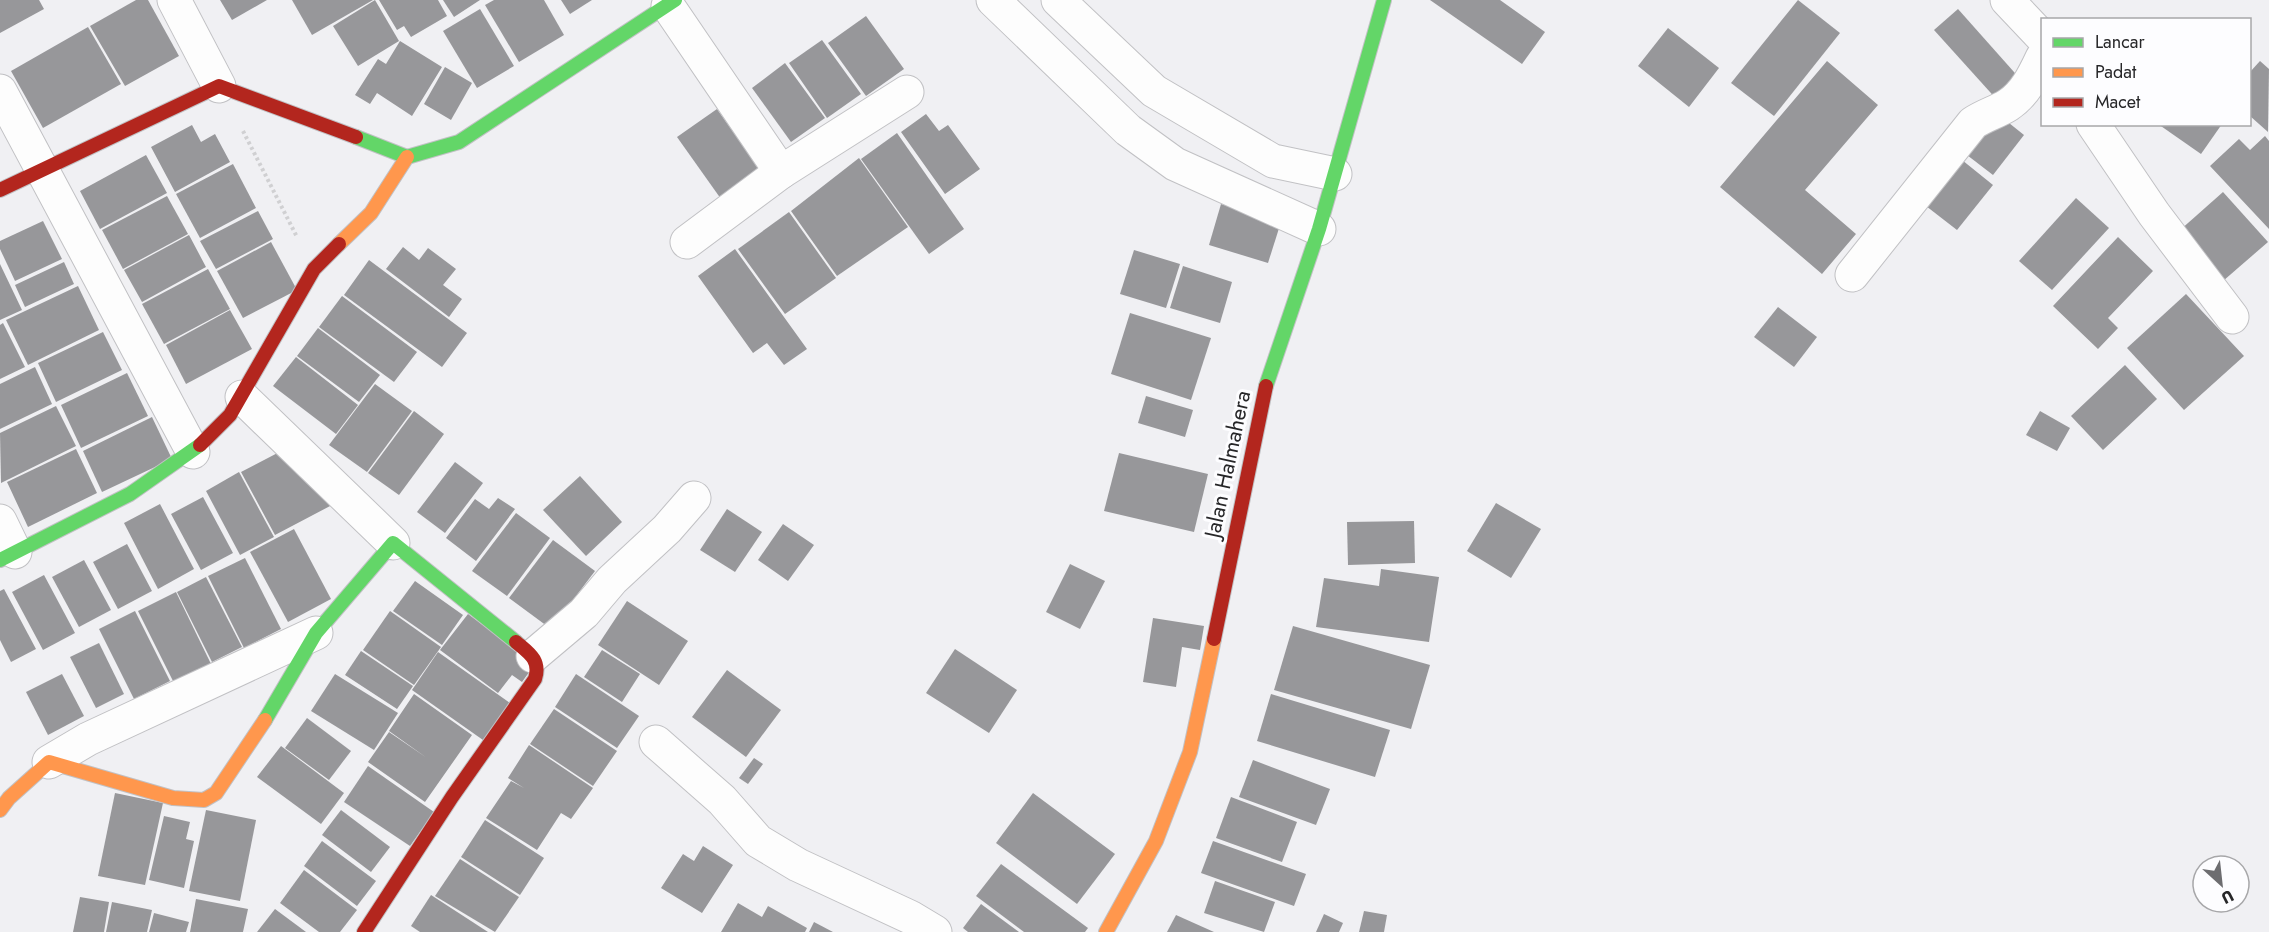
<svg xmlns="http://www.w3.org/2000/svg" width="2269" height="932" font-family="Jost,sans-serif">
<style>
.building{fill:#97979a}
.lines{fill:none;stroke-linecap:round;stroke-linejoin:round}
.street-casing{stroke:#c1c1c4;stroke-width:35}
.fast-casing{stroke:#c1c1c4;stroke-width:16}
.slow-casing{stroke:#c1c1c4;stroke-width:16}
.jam-casing{stroke:#c1c1c4;stroke-width:16}
.path{stroke:#d0d0d2;stroke-width:4;stroke-dasharray:3 3;stroke-linecap:butt}
.street{stroke:#fdfdfd;stroke-width:33}
.fast{stroke:#63d668;stroke-width:14}
.slow{stroke:#ff974d;stroke-width:14}
.jam{stroke:#b3261e;stroke-width:14}
.labels{text-anchor:middle;dominant-baseline:central;stroke-width:6;stroke-linejoin:round;paint-order:stroke}
.street-label{font-size:22px;fill:#272729;stroke:#fdfdff}
</style>
<rect width="100%" height="100%" fill="#f0f0f3"/>
<g class="building">
<path d="M0 0H39L44 9 0 33Z"/>
<path d="M136 0H148L179 56 125 86 90 26Z"/>
<path d="M220 0H267L232 20Z"/>
<path d="M292 0H373L312 35Z"/>
<path d="M375 0 399 41 358 66 333 26Z"/>
<path d="M379 0H438L447 16 411 37 404 26 397 30Z"/>
<path d="M443 0H480L454 17Z"/>
<path d="M494 0H544L564 35 519 62 485 5Z"/>
<path d="M561 0H592L570 14Z"/>
<path d="M1430 0H1500L1545 32 1522 64Z"/>
<path d="M1798 0 1840 33 1774 116 1731 83Z"/>
<path d="M480 9 514 66 477 88 443 31Z"/>
<path d="M1958 9 2022 81 1999 102 1934 30Z"/>
<path d="M866 16 904 69 866 96 828 43Z"/>
<path d="M88 27 121 84 43 128 11 71Z"/>
<path d="M1668 28 1719 68 1689 107 1638 66Z"/>
<path d="M822 40 861 94 827 118 789 63Z"/>
<path d="M400 41 442 67 412 116 377 93 370 104 355 95 378 59 386 64Z"/>
<path d="M1827 61 1878 105 1805 190 1856 234 1822 274 1720 187Z"/>
<path d="M2260 61 2269 69 2268 132 2250 116V72Z"/>
<path d="M785 63 825 118 791 142 752 88Z"/>
<path d="M445 67 472 83 451 120 424 104Z"/>
<path d="M717 109 761 171 721 199 677 137Z"/>
<path d="M926 114 939 131 948 125 980 169 945 194 901 132Z"/>
<path d="M1999 115 2024 135 1993 175 1967 155Z"/>
<path d="M2158 124H2222L2201 154Z"/>
<path d="M192 125 201 142 215 134 230 162 175 192 151 147Z"/>
<path d="M897 133 964 229 929 254 861 159Z"/>
<path d="M2265 136 2269 141V229L2210 166 2239 139 2250 150Z"/>
<path d="M146 155 167 193 100 229 80 191Z"/>
<path d="M859 158 908 227 837 276 791 211Z"/>
<path d="M1962 160 1993 185 1957 230 1926 206Z"/>
<path d="M233 164 256 208 200 238 176 194Z"/>
<path d="M2223 192 2268 242 2223 281 2179 231Z"/>
<path d="M167 196 188 234 123 269 102 230Z"/>
<path d="M2076 198 2109 228 2052 290 2019 261Z"/>
<path d="M1221 204 1281 222 1268 263 1209 245Z"/>
<path d="M258 211 273 239 216 269 200 241Z"/>
<path d="M789 212 836 278 785 314 738 249Z"/>
<path d="M43 221 62 259 15 281 0 249V241Z"/>
<path d="M189 235 206 267 142 302 124 270Z"/>
<path d="M2118 237 2153 271 2108 318 2118 328 2098 349 2053 306Z"/>
<path d="M271 242 297 290 243 318 217 271Z"/>
<path d="M403 247 419 260 428 248 456 269 443 285 462 299 449 317 386 269Z"/>
<path d="M735 249 807 349 784 365 767 343 753 353 698 276Z"/>
<path d="M1134 250 1180 264 1166 308 1120 294Z"/>
<path d="M369 260 467 333 442 367 344 295Z"/>
<path d="M64 262 74 284 25 307 15 285Z"/>
<path d="M0 264 22 310 0 320Z"/>
<path d="M1183 266 1232 282 1220 323 1170 308Z"/>
<path d="M208 269 230 309 164 344 142 304Z"/>
<path d="M78 286 99 330 28 365 6 320Z"/>
<path d="M2186 294 2244 356 2184 410 2127 348Z"/>
<path d="M342 296 417 352 394 382 319 327Z"/>
<path d="M1778 307 1817 337 1794 367 1754 337Z"/>
<path d="M230 310 252 349 186 384 166 345Z"/>
<path d="M1130 313 1211 338 1191 400 1111 374Z"/>
<path d="M3 323 25 367 0 379V325Z"/>
<path d="M318 328 380 375 359 402 297 356Z"/>
<path d="M103 332 122 370 56 402 38 363Z"/>
<path d="M296 357 358 405 336 434 273 386Z"/>
<path d="M2125 365 2157 399 2103 450 2071 416Z"/>
<path d="M35 367 52 404 0 429V384Z"/>
<path d="M127 373 148 416 81 448 61 405Z"/>
<path d="M375 384 412 411 367 472 329 445Z"/>
<path d="M1146 396 1193 410 1185 437 1138 423Z"/>
<path d="M56 406 76 446 1 483 0 433Z"/>
<path d="M414 411 444 434 399 495 368 473Z"/>
<path d="M2040 411 2070 428 2057 451 2026 435Z"/>
<path d="M152 417 172 459 102 492 83 451Z"/>
<path d="M289 447 310 486 319 482 332 505 275 535 241 472Z"/>
<path d="M76 449 97 493 28 527 7 482Z"/>
<path d="M1119 453 1208 474 1194 532 1104 511Z"/>
<path d="M455 462 483 483 445 533 417 512Z"/>
<path d="M239 472 274 537 240 555 206 491Z"/>
<path d="M580 476 622 522 586 556 543 510Z"/>
<path d="M203 497 233 553 201 570 171 514Z"/>
<path d="M498 498 515 509 476 561 446 538 475 499 489 509Z"/>
<path d="M1496 503 1541 529 1511 578 1467 551Z"/>
<path d="M160 504 194 569 158 589 124 523Z"/>
<path d="M727 509 762 532 735 572 700 550Z"/>
<path d="M516 513 550 538 507 596 472 571Z"/>
<path d="M1414 521 1415 563 1348 565 1347 522Z"/>
<path d="M783 524 814 545 788 581 758 560Z"/>
<path d="M294 529 331 599 288 622 250 552Z"/>
<path d="M553 540 595 571 551 629 509 598Z"/>
<path d="M127 544 152 591 118 609 93 562Z"/>
<path d="M245 558 281 629 244 648 208 576Z"/>
<path d="M84 560 111 610 79 627 52 577Z"/>
<path d="M1070 564 1105 581 1080 629 1046 612Z"/>
<path d="M1381 569 1439 577 1429 642 1316 627 1324 578 1379 586Z"/>
<path d="M44 575 75 633 43 650 12 592Z"/>
<path d="M206 577 242 647 212 662 177 592Z"/>
<path d="M415 581 463 615 442 645 393 611Z"/>
<path d="M4 589 36 649 11 662 0 640V591Z"/>
<path d="M176 592 212 666 175 685 138 611Z"/>
<path d="M627 601 688 641 659 685 598 645Z"/>
<path d="M135 611 170 681 134 699 99 629Z"/>
<path d="M390 611 441 647 414 685 363 650Z"/>
<path d="M468 614 535 664 522 682 512 675 498 693 440 650Z"/>
<path d="M1153 618 1204 626 1200 650 1182 647 1176 687 1143 682Z"/>
<path d="M1293 626 1430 665 1411 729 1274 690Z"/>
<path d="M99 643 124 694 96 708 70 657Z"/>
<path d="M955 649 1017 690 989 733 926 693Z"/>
<path d="M602 650 640 674 622 702 584 677Z"/>
<path d="M361 651 413 686 397 709 345 675Z"/>
<path d="M438 652 510 703 483 740 412 690Z"/>
<path d="M727 670 781 710 746 757 692 717Z"/>
<path d="M62 674 84 716 48 735 26 692Z"/>
<path d="M335 674 398 713 374 750 311 711Z"/>
<path d="M576 674 639 716 617 748 555 707Z"/>
<path d="M414 694 472 735 425 802 368 762 389 732 427 758 389 731Z"/>
<path d="M1271 694 1390 730 1375 777 1257 741Z"/>
<path d="M554 709 617 751 593 786 530 744Z"/>
<path d="M307 718 351 751 329 780 285 748Z"/>
<path d="M529 745 593 788 571 819 561 813 537 850 486 818 511 781 524 788 508 778Z"/>
<path d="M281 746 344 793 321 824 257 777Z"/>
<path d="M754 758 763 764 748 784 739 778Z"/>
<path d="M1253 760 1330 789 1316 825 1239 797Z"/>
<path d="M368 766 434 812 410 846 344 802Z"/>
<path d="M115 793 163 803 145 885 98 876Z"/>
<path d="M1033 793 1115 854 1077 904 996 843Z"/>
<path d="M1231 797 1297 822 1282 862 1216 838Z"/>
<path d="M206 810 256 820 240 901 189 891Z"/>
<path d="M341 810 390 847 371 872 322 835Z"/>
<path d="M164 816 190 822 186 839 194 841 184 888 149 880Z"/>
<path d="M485 820 544 858 520 895 461 857Z"/>
<path d="M322 841 376 881 357 906 304 866Z"/>
<path d="M1213 841 1306 874 1294 906 1201 873Z"/>
<path d="M703 846 733 865 702 913 661 888 683 854 694 861Z"/>
<path d="M460 859 519 897 495 932 435 896Z"/>
<path d="M1001 864 1088 928 1085 932H1024L976 896Z"/>
<path d="M304 870 357 910 340 932H319L280 903Z"/>
<path d="M1215 881 1275 902 1264 932 1204 913Z"/>
<path d="M431 895 488 932H420L411 926Z"/>
<path d="M80 897 109 902 104 932H73Z"/>
<path d="M196 899 248 909 243 932H190Z"/>
<path d="M112 902 152 910 147 932H106Z"/>
<path d="M738 903 762 917 768 906 807 928 805 932H721Z"/>
<path d="M981 904 1019 932H968L963 928Z"/>
<path d="M275 909 306 932H257Z"/>
<path d="M1364 911 1387 915 1384 932H1359Z"/>
<path d="M154 913 189 922 186 932H149Z"/>
<path d="M1324 914 1343 923 1339 932H1316Z"/>
<path d="M1176 915 1214 932H1167Z"/>
<path d="M814 922 833 932H809Z"/>
</g>
<g class="lines">
<g class="street-casing">
<g id="street">
<path d="M174 0 219 86"/>
<path d="M993 0 1128 130 1175 164 1319 229"/>
<path d="M1058 0 1154 91 1273 161 1335 174"/>
<path d="M2007 0 2042 37"/>
<path d="M668 6 781 172"/>
<path d="M0 91 193 452"/>
<path d="M2093 124 2154 214 2232 317"/>
<path d="M687 242 781 172 907 92"/>
<path d="M1852 275 1973 123C1985 115 1997 112 2008 105 2025 94 2034 75 2042 58"/>
<path d="M242 397 393 543"/>
<path d="M0 521 15 552"/>
<path d="M533 656 584 613 612 580 667 529 694 498"/>
<path d="M656 742 722 800 758 841 798 865 910 917 935 932"/>
<path d="M49 762 88 739 316 633"/>
</g>
</g>
<g class="fast-casing">
<g id="fast">
<path d="M356 137 407 157 459 142 675 0"/>
<path d="M1266 386 1319 229 1384 0"/>
<path d="M0 560 130 494 200 445"/>
<path d="M265 720 316 633 393 543 516 642"/>
</g>
</g>
<g class="slow-casing">
<g id="slow">
<path d="M339 244 371 213 407 157"/>
<path d="M0 810 9 798 49 762 173 798 204 800 216 793 265 720"/>
<path d="M1106 932 1156 841 1190 752 1214 639"/>
</g>
</g>
<g class="jam-casing">
<g id="jam">
<path d="M0 190 219 86 356 137"/>
<path d="M200 445 230 415 314 269 339 244"/>
<path d="M1214 639 1266 386"/>
<path d="M364 932 452 797 535 679C541 660 529 653 516 642"/>
</g>
</g>
<path class="path" d="M243 131 297 237"/>
<use href="#street" class="street"/>
<use href="#fast" class="fast"/>
<use href="#slow" class="slow"/>
<use href="#jam" class="jam"/>
</g>
<g class="labels">
<g class="street-label">
<text transform="translate(1227 464) rotate(-78)">Jalan Halmahera</text>
</g>
</g>
<rect x="2041" y="18" width="210" height="108" fill="#fdfdff" stroke="#a7a7a9" stroke-width="1.5"/>
<rect x="2053" y="38" width="30" height="9" fill="#63d668" stroke="#a7a7a9" stroke-width="1.5"/>
<text x="2095" y="48" font-size="18" fill="#272729">Lancar</text>
<rect x="2053" y="68" width="30" height="9" fill="#ff974d" stroke="#a7a7a9" stroke-width="1.5"/>
<text x="2095" y="78" font-size="18" fill="#272729">Padat</text>
<rect x="2053" y="98" width="30" height="9" fill="#b3261e" stroke="#a7a7a9" stroke-width="1.5"/>
<text x="2095" y="108" font-size="18" fill="#272729">Macet</text>
<g transform="translate(2221 884) rotate(153)"><circle r="28" fill="#fdfdff" stroke="#a7a7a9" stroke-width="1.5"/>
<path d="M0-4.5L10 22L0 15L-10 22Z" fill="#6d6d70"/>
<text y="-9" font-size="16" font-weight="bold" text-anchor="middle" fill="#272729">U</text>
</g>
</svg>
